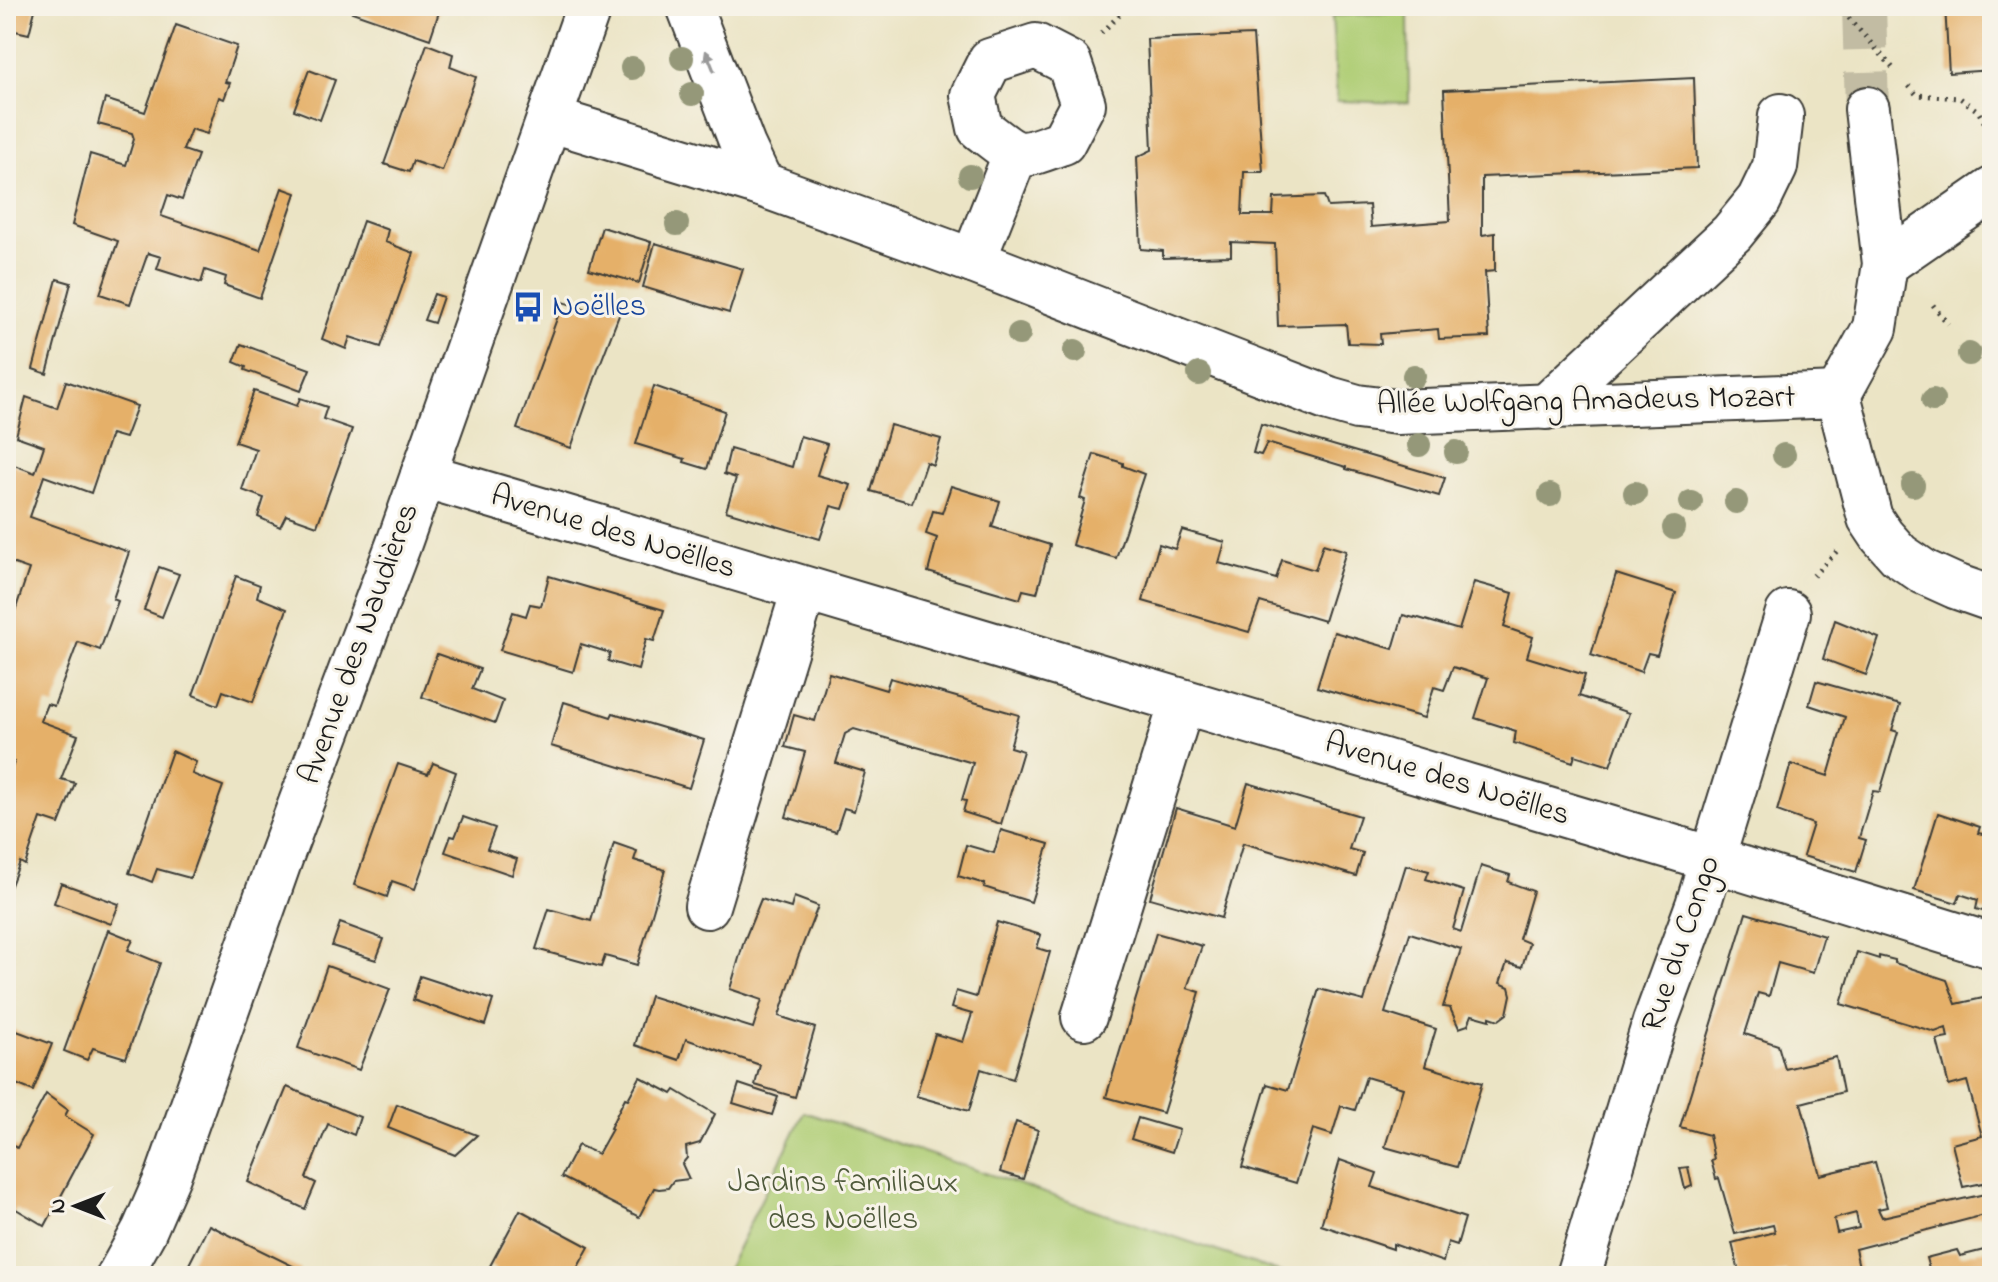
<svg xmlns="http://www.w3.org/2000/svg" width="1998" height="1282" font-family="'Indie Flower',sans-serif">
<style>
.green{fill:#afcd74;stroke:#667448;stroke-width:2}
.building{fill:#e5b069;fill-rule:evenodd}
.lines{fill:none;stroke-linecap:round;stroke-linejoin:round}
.minor-tunnel{stroke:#c2bca3;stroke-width:44;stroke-dasharray:44 22;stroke-linecap:butt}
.minor-casing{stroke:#3b3a35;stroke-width:48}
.path{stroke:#3b3a35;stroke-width:5;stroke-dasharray:2 6;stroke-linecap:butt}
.minor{stroke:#fff;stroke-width:44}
.tree{fill:#959879}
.oneway{fill:#999}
.labels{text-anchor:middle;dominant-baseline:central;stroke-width:6;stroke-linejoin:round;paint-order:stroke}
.transit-label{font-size:32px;fill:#164399;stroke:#f7f3e8;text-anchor:start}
.street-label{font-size:32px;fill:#1c1c1c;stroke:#f7f3e8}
.park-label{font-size:32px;fill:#4f5a3b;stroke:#f7f3e8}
</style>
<rect width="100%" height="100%" fill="#f7f3e8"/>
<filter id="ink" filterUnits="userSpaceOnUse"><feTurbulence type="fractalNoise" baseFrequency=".0125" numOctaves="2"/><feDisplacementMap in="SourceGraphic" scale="16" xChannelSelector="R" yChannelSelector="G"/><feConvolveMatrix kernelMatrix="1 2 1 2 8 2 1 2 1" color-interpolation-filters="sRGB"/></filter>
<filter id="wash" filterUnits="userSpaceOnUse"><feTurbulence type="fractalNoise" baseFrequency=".006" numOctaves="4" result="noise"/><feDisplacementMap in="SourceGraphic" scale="32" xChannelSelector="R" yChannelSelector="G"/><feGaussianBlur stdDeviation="1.8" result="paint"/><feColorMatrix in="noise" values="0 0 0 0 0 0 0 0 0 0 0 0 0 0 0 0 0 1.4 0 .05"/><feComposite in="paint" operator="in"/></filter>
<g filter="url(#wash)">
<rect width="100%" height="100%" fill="#ebe4c5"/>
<g class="green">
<path d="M1408 12 1409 103 1337 101 1332 16Z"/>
<path d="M804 1112 1291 1276H724Z"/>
</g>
<g id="blocks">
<g class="building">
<path d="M6 6H36L29 34 6 29Z"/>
<path d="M355 6H441L430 39 352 12Z"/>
<path d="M1945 6H1992V70L1949 73Z"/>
<path d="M176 25 237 46 225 82 230 83 224 99 219 97 207 134 191 129 183 150 198 155 182 200 168 195 161 216 260 250 282 188 296 193 260 298 224 285 226 277 205 270 201 283 157 269 161 257 148 253 130 304 100 294 118 241 72 225 90 154 126 165 134 139 132 133 98 124 105 99 145 112Z"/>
<path d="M1253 35 1263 172H1244L1242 215H1273L1274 198 1324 196 1328 207 1369 205 1371 227 1450 221 1444 90 1694 78 1697 168 1482 177V235L1495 233V271L1485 272 1489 337 1439 339 1438 329 1380 334 1381 344 1348 343 1346 324 1278 326 1275 244 1231 242V256L1163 258V251L1141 249 1137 157 1152 150 1147 39Z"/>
<path d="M427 44 453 54 450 67 476 77 442 171 413 161 409 172 384 164Z"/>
<path d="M309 70 335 80 320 120 294 110Z"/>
<path d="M6 81 14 83 7 109H6Z"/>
<path d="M363 221 388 230 385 242 414 253 381 347 350 337 346 349 322 339Z"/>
<path d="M602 227 651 242 639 283 589 269Z"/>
<path d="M655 243 743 269 729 313 643 287Z"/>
<path d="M57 279 71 283 47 374 33 369Z"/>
<path d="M434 294 443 297 434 323 424 320Z"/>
<path d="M599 301 621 310 599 367 571 448 517 429 563 302 595 312Z"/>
<path d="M241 344 310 369 301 391 245 370 246 367 234 362Z"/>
<path d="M66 381 137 406 125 438 111 434 91 493 44 476 30 517 129 552 113 599 118 601 100 650 78 642 54 706 47 704 40 721 78 735 61 779 75 783 59 824 41 818 25 865 20 862 6 898V785L14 762 6 759V611L14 614 29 569 6 561V475L9 463 35 473 44 446 16 436 26 397 57 408Z"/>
<path d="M654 386 725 411 707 469 684 462 685 459 636 444Z"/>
<path d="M254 391 297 406 300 398 327 407 323 419 352 429 317 526 286 515 280 527 258 517 264 498 242 490 256 449 235 442Z"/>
<path d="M1261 424 1445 478 1439 496 1346 469V467L1267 443 1261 455 1253 453Z"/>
<path d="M890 425 941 439 933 465 926 462 912 503 871 491Z"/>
<path d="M800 436 827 444 817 475 851 485 843 509 831 506 820 539 726 511 736 478 724 474 730 449 792 467Z"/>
<path d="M1094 454 1123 463V466L1144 474 1116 558 1072 545 1085 500 1080 498Z"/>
<path d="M951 486 1000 501 992 527 1050 545 1037 593 1023 590 1020 599 928 572 937 538 926 534 933 511 942 513Z"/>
<path d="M1182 530 1225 542 1219 563 1276 579 1282 560 1315 570 1323 544 1346 551 1324 621 1260 602 1249 632 1143 601 1159 544 1175 549Z"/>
<path d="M159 567 179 574 162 617 144 610Z"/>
<path d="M1616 574 1676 593 1657 655 1648 653 1641 672 1591 655Z"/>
<path d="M236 576 260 585 257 597 287 609 253 702 223 691 218 705 193 695Z"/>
<path d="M549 576 664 610 654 641 646 639 638 670 608 661 610 653 581 644 573 672 500 650 513 612 526 616 530 604 541 606Z"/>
<path d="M1474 582 1513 593 1504 627 1533 637 1527 657 1585 675 1579 696 1629 713 1610 766 1575 755 1573 762 1514 743 1516 731 1475 718 1488 678 1453 667 1444 690 1434 687 1424 718 1317 687 1334 632 1393 649 1403 615 1414 618 1415 617 1459 630Z"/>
<path d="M1835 620 1879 638 1866 675 1823 659Z"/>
<path d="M437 654 480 669 472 689 503 701 495 723 422 697Z"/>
<path d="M829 673 886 690 890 678 1019 715 1010 747 1023 751 1001 824 963 812 966 801 962 800 973 763 854 729 845 734 836 763 865 772 854 811 844 808 836 832 786 817 805 752 785 747 794 715 815 721Z"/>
<path d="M1816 681 1900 705 1892 730 1898 732 1880 792 1873 791 1859 838 1866 840 1856 872 1803 856 1813 824 1777 811 1791 764 1828 776 1845 717 1809 705Z"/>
<path d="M564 702 611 717 613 713 704 740 689 788 551 746Z"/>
<path d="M172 751 196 762 192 774 223 786 190 878 157 869 152 882 129 873Z"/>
<path d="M433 763 456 772 415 889 392 881 387 897 354 885 398 764 428 774Z"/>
<path d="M1248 783 1360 816 1349 849 1363 853 1356 876 1243 843 1221 918 1150 898 1176 808 1235 826Z"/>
<path d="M1938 813 1980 827 1978 833 1992 836V914L1976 909 1978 900 1960 894 1957 903 1914 890Z"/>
<path d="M463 817 495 828 487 849 517 859 512 875 445 852 451 836 455 837Z"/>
<path d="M1001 830 1049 844 1031 902 984 887 985 884 958 876 966 845 994 853Z"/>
<path d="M614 843 637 851 634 860 665 870 637 965 605 956 601 967 536 949 549 909 591 921Z"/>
<path d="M1406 865 1429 871 1426 879 1464 891 1453 929 1461 932 1481 866 1510 875 1508 882 1533 891 1519 939 1529 943 1522 967 1507 963 1500 983 1509 987 1511 995 1507 1014 1499 1020 1490 1017V1020L1472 1015 1468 1025 1459 1028 1450 1008 1443 1007 1461 949 1410 933 1385 1013 1436 1029 1425 1066 1482 1083 1457 1167 1385 1147 1403 1088 1366 1077 1355 1110 1341 1106 1332 1135 1313 1129 1296 1183 1242 1167 1267 1084 1288 1090 1319 989 1364 1001Z"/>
<path d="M61 883 119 904 111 924 54 903Z"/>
<path d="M794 897 818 906 798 957 779 1016 815 1028 795 1097 755 1085 760 1065 686 1039 679 1060 635 1045 650 996 753 1028 762 1000 730 989 744 941 761 899 791 908Z"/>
<path d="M1746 913 1824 936 1813 973 1778 963 1769 996 1758 993 1745 1034 1778 1045 1785 1069 1836 1057 1843 1092 1801 1103 1820 1175 1875 1162 1887 1207 1878 1209 1882 1217 1985 1194 1983 1183 1963 1187 1952 1144 1982 1136 1967 1081 1949 1086 1937 1040 1948 1038 1946 1028 1935 1032 1841 1004 1857 952 1879 959V956L1895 960V963L1947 980 1956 1004 1992 996V1213L1855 1249 1861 1276H1786V1271L1765 1276H1740L1732 1243 1775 1232 1773 1225 1735 1234 1719 1178 1716 1179 1711 1160 1714 1159 1709 1135 1680 1127ZM1856 1213 1859 1228 1837 1233 1834 1219Z"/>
<path d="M997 922 1041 935 1037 948 1050 952 1013 1079 981 1069 969 1111 916 1096 935 1034 963 1042 972 1014 951 1008 956 991 976 997Z"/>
<path d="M340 923 384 939 376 960 332 946Z"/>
<path d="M108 930 133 940 128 950 160 963 126 1058 93 1048 87 1060 64 1051Z"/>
<path d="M1156 933 1202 946 1187 988 1200 992 1163 1113 1106 1097Z"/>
<path d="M327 966 390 989 359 1070 298 1048Z"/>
<path d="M420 976 493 1000 485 1025 413 1000Z"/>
<path d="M6 1027 52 1044 33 1091 6 1080Z"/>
<path d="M640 1077 672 1094 675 1090 715 1114 700 1143 686 1147 687 1158 682 1164 689 1179 673 1181 668 1188 659 1189 654 1188 639 1217 561 1177 578 1145 598 1154 612 1129 610 1128 625 1098 628 1099Z"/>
<path d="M739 1084 778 1097 772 1115 733 1103Z"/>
<path d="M287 1087 360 1117 354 1135 328 1124 306 1178 316 1183 305 1209 248 1182Z"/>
<path d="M46 1094 68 1110 65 1116 94 1134 45 1226 16 1209 11 1217 6 1215V1142L17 1148Z"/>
<path d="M397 1104 477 1135 455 1155 388 1128Z"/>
<path d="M1138 1118 1179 1130 1172 1152 1131 1139Z"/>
<path d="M1016 1122 1038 1130 1023 1179 1000 1172Z"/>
<path d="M1340 1160 1377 1173 1372 1187 1465 1218 1457 1245 1448 1242 1443 1262 1393 1244V1249L1321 1225Z"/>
<path d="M1688 1167 1692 1186 1685 1189 1680 1168Z"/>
<path d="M520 1210 589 1247 573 1276H491L495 1269 490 1266Z"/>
<path d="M209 1225 301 1270 298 1276H183Z"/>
<path d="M1992 1248V1276H1931L1926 1258 1957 1250 1960 1256Z"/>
</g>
</g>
</g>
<g filter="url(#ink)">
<use href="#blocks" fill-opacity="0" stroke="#3b3a35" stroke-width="2"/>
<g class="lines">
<path class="minor-tunnel" d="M1864 6 1867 109"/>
<g class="minor-casing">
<g id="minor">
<path d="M689 6 743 146 761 184"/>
<path d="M1036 46 1069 63 1083 104 1063 142C1014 160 1021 159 980 128L973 95 990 61Z"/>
<path d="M549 119 761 184 973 261 1329 399 1357 407 1397 412 1838 395 1870 518 1882 536 1899 555 1924 572 1955 586 1992 599"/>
<path d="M973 261 1015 155"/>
<path d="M1885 264 1992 190"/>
<path d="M1838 395 1875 328 1885 264 1867 109"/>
<path d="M1546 407 1732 233 1759 200 1775 167 1781 116"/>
<path d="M423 475 1669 846 1992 946"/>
<path d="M707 906 804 590"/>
<path d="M1084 1017 1182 702"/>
<path d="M119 1276 144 1231 168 1176 281 856 398 546 589 6"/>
<path d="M1578 1276 1655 1022 1698 905 1788 613"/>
</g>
</g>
<g class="path">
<path d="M1838 6 1894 69"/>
<path d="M1101 33 1129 6"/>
<path d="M1909 86 1917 95 1960 98 1978 111 1991 134"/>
<path d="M1933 305 1948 324"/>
<path d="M1813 576 1837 551"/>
</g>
<use href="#minor" class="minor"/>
</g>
<g class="tree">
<circle cx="682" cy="58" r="12"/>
<circle cx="632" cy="68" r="12"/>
<circle cx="692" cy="94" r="12"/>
<circle cx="970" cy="176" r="12"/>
<circle cx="677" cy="224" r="12"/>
<circle cx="1019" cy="334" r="12"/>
<circle cx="1075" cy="351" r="12"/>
<circle cx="1969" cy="354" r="12"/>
<circle cx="1199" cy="374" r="12"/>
<circle cx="1414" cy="376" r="12"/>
<circle cx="1933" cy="400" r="12"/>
<circle cx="1419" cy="445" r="12"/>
<circle cx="1456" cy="452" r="12"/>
<circle cx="1784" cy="455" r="12"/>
<circle cx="1913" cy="485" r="12"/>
<circle cx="1635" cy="493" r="12"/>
<circle cx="1550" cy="495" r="12"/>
<circle cx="1691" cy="502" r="12"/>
<circle cx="1736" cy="502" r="12"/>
<circle cx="1674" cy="528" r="12"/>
</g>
<defs><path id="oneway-solid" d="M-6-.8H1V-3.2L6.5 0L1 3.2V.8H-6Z" transform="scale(2)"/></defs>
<use class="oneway" href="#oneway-solid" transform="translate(710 61) rotate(-112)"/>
</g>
<defs>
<g id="bus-bare" transform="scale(2.4)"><path d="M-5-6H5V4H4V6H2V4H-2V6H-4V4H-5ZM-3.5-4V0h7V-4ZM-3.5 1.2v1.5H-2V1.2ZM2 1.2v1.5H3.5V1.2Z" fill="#1a4fb4" stroke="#f7f3e8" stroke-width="2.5" paint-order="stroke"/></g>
</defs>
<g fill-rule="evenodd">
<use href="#bus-bare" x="528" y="307"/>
</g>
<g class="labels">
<g class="transit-label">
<text x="552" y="307">Noëlles</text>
</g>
<g class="street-label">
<text transform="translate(1586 402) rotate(-1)">Allée Wolfgang Amadeus Mozart</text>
<text transform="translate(613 533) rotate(17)">Avenue des Noëlles</text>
<text transform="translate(360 644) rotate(-70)">Avenue des Naudières</text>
<text transform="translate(1447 780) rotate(17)">Avenue des Noëlles</text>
<text transform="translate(1682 944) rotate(-71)">Rue du Congo</text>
</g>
<g class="park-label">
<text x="843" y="1183">Jardins familiaux<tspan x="843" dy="37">des Noëlles</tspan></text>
</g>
</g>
<rect width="1998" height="1282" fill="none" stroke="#f7f3e8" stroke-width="32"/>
<g transform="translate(76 1206) rotate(270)" stroke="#f7f3e8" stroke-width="6" paint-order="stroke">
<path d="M0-6L14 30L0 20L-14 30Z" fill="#1c1c1c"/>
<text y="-12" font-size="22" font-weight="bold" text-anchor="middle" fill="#1c1c1c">N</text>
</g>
</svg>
